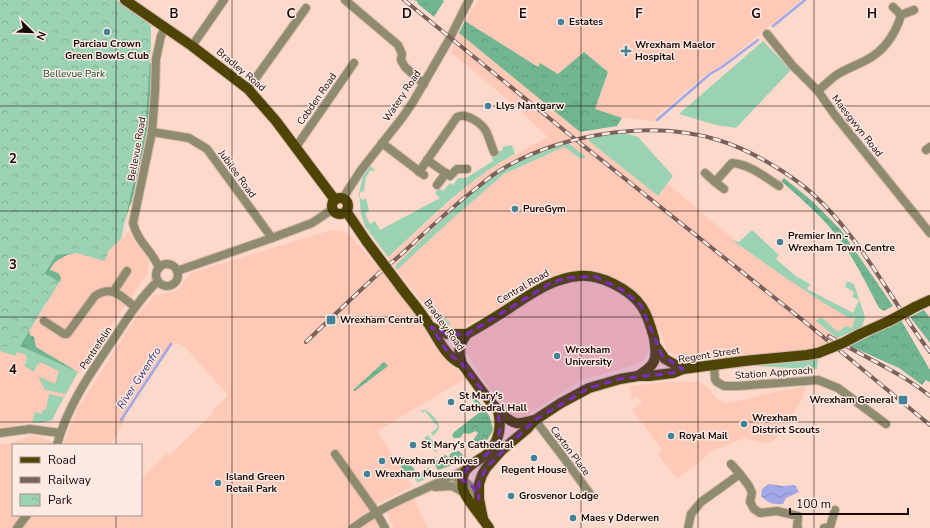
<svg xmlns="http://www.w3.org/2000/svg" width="930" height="528" font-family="'Nunito Sans',sans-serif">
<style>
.built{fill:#fec9b7}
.green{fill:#9bd2b3}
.forest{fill:url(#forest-crowns)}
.park{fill:url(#park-crowns)}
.water{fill:url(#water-waves)}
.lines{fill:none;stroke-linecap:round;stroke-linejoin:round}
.stream{stroke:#a2a8e7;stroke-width:2.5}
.minor-casing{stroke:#d8b8ac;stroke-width:10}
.major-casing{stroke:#d8b8ac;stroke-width:12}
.minor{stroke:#8f8b6f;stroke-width:8}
.major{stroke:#4d4406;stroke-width:10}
.rail-casing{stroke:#7a625a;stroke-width:4}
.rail{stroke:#fdeae4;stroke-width:2.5;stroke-dasharray:8;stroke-linecap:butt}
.major-bridge-casing{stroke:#d8b8ac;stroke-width:12;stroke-linecap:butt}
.major-bridge{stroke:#4d4406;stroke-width:10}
.marked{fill:#7b2cbf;fill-opacity:0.2;stroke:#7b2cbf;stroke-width:3;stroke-dasharray:8 5;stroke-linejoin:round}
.grid{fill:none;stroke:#180905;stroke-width:1;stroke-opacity:0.55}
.poi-dot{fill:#438397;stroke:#fdeae4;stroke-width:1.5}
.labels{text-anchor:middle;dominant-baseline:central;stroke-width:3;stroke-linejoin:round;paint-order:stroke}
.poi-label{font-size:10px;font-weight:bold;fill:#180905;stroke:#fdeae4;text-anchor:start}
.street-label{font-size:10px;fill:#180905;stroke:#fdeae4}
.park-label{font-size:10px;fill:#154c33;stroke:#fdeae4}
.water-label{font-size:11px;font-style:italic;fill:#37367e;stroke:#fdeae4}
.grid-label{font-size:13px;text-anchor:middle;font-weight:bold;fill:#180905;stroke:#fdeae4;stroke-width:3;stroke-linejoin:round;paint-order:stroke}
</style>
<defs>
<pattern id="forest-crowns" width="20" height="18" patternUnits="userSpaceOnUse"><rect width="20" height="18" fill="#71b691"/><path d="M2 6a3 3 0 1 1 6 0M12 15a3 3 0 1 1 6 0" fill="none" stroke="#619b7c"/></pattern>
<pattern id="park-crowns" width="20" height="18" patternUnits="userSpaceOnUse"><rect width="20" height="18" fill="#9bd2b3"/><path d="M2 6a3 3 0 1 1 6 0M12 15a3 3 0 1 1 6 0" fill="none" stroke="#85b398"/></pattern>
<pattern id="water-waves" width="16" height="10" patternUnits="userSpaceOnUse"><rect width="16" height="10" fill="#a2a8e7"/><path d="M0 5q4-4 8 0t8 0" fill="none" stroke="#8b8fc5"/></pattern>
</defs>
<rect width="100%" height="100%" fill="#fdd9cc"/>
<g class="built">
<path d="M478 0H801L722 65 706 74 655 117V121L622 118 598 121 540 63 538 67 465 21Z"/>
<path d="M459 33 580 132 589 141 658 196 668 184 733 239 807 289 853 313 856 317 852 329 837 338 816 348 804 350 807 355 714 365 676 356 667 351 661 334 649 310 633 299 642 312 647 331 650 346 644 360 638 364 582 380 525 416 516 417 510 415 484 381 464 349 466 341 540 293 535 286 521 293 488 315 454 331 442 328 397 270 451 220 504 174 564 147 579 158 568 143 525 157 496 175 397 264 395 268 388 257 475 179 499 163 548 137 514 105 451 52Z"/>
<path d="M332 230 343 231 351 236 389 280 402 298 421 321 434 341 465 379 377 431 413 486 370 508 379 528H0V444L5 445 34 435 61 445H13V515H141V479L167 453 170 455 214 412 212 411 228 395 184 346 179 344H172L125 416 126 417 111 445H63L78 408 138 314 155 295 164 294 178 290 191 273Z"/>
<path d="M129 232 135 242 142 249 149 262 148 273 79 373H78L52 420 40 423 30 422 0 428V346H20L60 282 46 273 56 256 77 253 94 258 109 250Z"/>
<path d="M668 382H699L707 386 714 396 724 403H730L788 389 806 387 802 400 775 440 763 443 744 438 710 452 701 461 677 478 657 454 662 449 632 410 642 402 637 396 632 399 630 386Z"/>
<path d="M414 499 428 528H394L387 513Z"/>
</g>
<g class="green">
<path d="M763 41 791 70 736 128 716 125 679 114Z"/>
<path d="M625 133 638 137 673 176 658 196 589 141V138Z"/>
<path d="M568 143 586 157 584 158H579L564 147 504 174 451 220 397 270 395 268 397 264C437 226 475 183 524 158 538 151 554 147 568 143Z"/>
<path d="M512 145 515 154C467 179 428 221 388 257L365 226 361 214 359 193 363 176 370 166 375 170 374 171 371 170 366 177 364 191 360 192V198L363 200 366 198 369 210 365 214 370 224 375 221 380 230 440 198 435 193 439 188 443 191 450 183 453 185 458 178H466L493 161 491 155 503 150 502 147Z"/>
<path d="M752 230 779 255 776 259 797 277 810 284 807 289 853 313 859 300 852 297 854 292 845 287 847 281 854 284 865 317 862 327 856 330 837 338 816 321 821 317 838 332 846 326 852 328 855 318H849L824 303 783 276 732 240 739 242Z"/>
<path d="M440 314 451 324 446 326 438 323 435 318Z"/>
<path d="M0 346H20L78 372 66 394 45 390 38 376 55 384 59 371 40 362 39 365H37L34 372 24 366 27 360 26 355 17 352 15 356 0 351Z"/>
<path d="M818 358 817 369H790V368L740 365Z"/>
<path d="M49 394 64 397 52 420 40 423 32 422 35 412 42 414 43 410H46Z"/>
<path d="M424 410C429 410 441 423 439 428 438 431 435 434 433 436L431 433 438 427 425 411 422 413 421 411Z"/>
<path d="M428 435 435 444 437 454 424 438Z"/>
<path d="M429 467 434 474 420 482H417L414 478 416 475V472L419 475Z"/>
</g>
<g class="forest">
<path d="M413 0H442L444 1 434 17 418 4 417 1Z"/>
<path d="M465 21 538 67 540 63 558 74 584 52 608 72 595 109 622 118 617 126 580 132 459 33Z"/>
<path d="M150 63 153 65 152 93 147 131 132 201 129 208 126 219 145 67Z"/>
<path d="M784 178 811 200 841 230 893 306 884 311 879 308C868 287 857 264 843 244 826 220 803 200 781 181Z"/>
<path d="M68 242 98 259C92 257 82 253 76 253 66 254 53 261 50 270 55 272 60 272 61 279L47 302 43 268Z"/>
<path d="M924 310 930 318V343L910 317Z"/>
<path d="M901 320 930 370V381L929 382 926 380 922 385 899 368 850 346Z"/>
<path d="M29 329 30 335 34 337 36 347 78 372 20 346H13Z"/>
<path d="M384 362 388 366 355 391 353 390Z"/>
<path d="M468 393 471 396 474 395 490 417 493 430C489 439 483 446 474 450L470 448 469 446 478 433 476 431 469 434 464 433 460 438H454L452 436 454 432 480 412 474 405 475 403C472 399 469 399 467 394Z"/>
<path d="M459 451 463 455 462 462 452 466V462L449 457 451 453Z"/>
<path d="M446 455 451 461 450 466 438 470 435 465C437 459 440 457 446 455Z"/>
<path d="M401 457H404L415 470 416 475 414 478 408 479 400 465V458Z"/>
</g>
<path class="park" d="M0 0H116L132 9 151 26V45L145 129 121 239 109 250 105 261 77 253 56 255 45 273 59 282 20 346H0Z"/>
<path class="water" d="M769 484 783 486 795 485 799 492 786 498 783 504C774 505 767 503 761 496L762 489Z"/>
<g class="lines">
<g class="stream">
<path d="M773 26 805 0"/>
<path d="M657 120 710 74 722 67 758 40"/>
<path d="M121 420 171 344"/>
</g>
<g class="minor-casing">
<g id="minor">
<path d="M345 0 398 45 402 54 401 60 405 67 424 84"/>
<path d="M893 7 901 15"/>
<path d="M767 34 792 65 818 91 834 114 930 233"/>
<path d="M192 46 224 0"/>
<path d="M248 89 306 8"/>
<path d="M818 91C823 86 829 81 835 76 846 68 862 64 873 56 887 47 897 30 901 15L914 10"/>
<path d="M152 132 189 138 207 149 272 238"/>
<path d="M382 143 424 175"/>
<path d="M296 147 354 63"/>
<path d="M926 150 930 147"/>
<path d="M427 160 450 176 457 169H467"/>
<path d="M419 172 457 117C466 112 481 123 486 131 489 137 491 145 494 152"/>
<path d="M705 173 715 182"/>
<path d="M437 185 446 173"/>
<path d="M724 189 715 182 732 163C749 164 765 177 779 186"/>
<path d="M343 198 361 170 402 118 413 102 450 38 469 0"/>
<circle cx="167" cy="275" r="11"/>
<path d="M159 268C152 250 138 243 133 223L152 132 155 92 156 59 161 36 165 27"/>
<path d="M177 271 272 238 312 223 333 209"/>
<path d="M113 292 127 271"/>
<path d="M44 321 64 334H67L95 296C112 284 122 297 135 307"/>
<path d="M714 365 715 379 717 382 724 386H739L818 380 838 388 886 424"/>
<path d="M535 420 564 458 590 494"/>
<path d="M0 433 30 429 60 433"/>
<path d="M57 445C68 404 92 371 115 337 128 317 141 297 158 281"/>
<path d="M335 454 376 512 385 528"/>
<path d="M731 464 740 474"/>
<path d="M457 479C469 482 473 488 478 498"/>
<path d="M435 487 452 486 463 492"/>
<path d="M17 528 27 515"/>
<path d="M353 528C387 502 429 489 466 469"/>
<path d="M688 528 691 514 701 502 740 474 749 486 752 493 750 502 754 509 760 513 777 511 798 516 797 528H798"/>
<path d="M824 528 830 527 835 510"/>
</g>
</g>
<g class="major-casing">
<g id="major">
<path d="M125 0 192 46 248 89 276 121 335 200"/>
<circle cx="340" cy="206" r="8"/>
<path d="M346 211 367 242"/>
<path d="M400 286C408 297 417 307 425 319 436 333 444 357 462 364 473 378 499 419 516 423 522 424 529 421 535 420"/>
<path d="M915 307 930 300"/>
<path d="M431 327 447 334H467"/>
<path d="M860 334 889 321"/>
<path d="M655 345 665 359 683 369"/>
<path d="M462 364C457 351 459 345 467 334 481 326 496 317 511 307 531 294 553 278 579 276 600 274 630 289 642 307 648 316 651 327 654 338 655 345 657 354 654 361 651 368 644 372 638 376"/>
<path d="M483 519 479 499V484L482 475 486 468 502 450 527 429 535 420 561 403 589 388 620 379 638 376H649L673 373 683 369 744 361 807 355 818 353"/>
<path d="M489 528C482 517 469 503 464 492 461 486 462 474 467 469 472 463 481 459 487 454 499 442 502 427 498 411"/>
</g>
</g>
<use href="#minor" class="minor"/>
<use href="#major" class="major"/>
<g class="rail-casing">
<g id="rail">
<path d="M404 0 565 131 810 326 930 425"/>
<path d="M829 336C863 357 899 371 930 396"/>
<path d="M306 342C330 319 354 296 378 274 388 265 399 257 408 248 430 228 451 208 474 190 481 185 488 178 496 173 556 134 650 119 718 140 749 149 791 174 814 195 861 238 892 302 930 352"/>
</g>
</g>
<use href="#rail" class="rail"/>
<g class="major-bridge-casing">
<g id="major-bridge">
<path d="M367 242 400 286"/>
<path d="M889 321 915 307"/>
<path d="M818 353 843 343 860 334"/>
</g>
</g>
<use href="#major-bridge" class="major-bridge"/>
</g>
<path class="marked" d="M594 276 623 290 641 305 662 355 683 369 673 373 620 379 589 388 535 420 486 468 479 484V499L473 487 462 480 466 469 487 454 496 442 500 430 498 411 462 364 449 354 431 327 447 334H467L549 284 565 278Z"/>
<path class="grid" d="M116 0V445M232 0V528M349 0V528M465 0V528M581 0V528M698 0V528M814 0V528M0 106H930M0 211H930M0 317H930M0 422H930M116 515V528"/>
<g class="poi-dot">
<circle cx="561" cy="22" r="4"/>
<circle cx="107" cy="32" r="4"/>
<path d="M624 45h4v4h4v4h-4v4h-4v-4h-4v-4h4z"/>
<circle cx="488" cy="106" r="4"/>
<circle cx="515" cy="209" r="4"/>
<circle cx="780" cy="242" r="4"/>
<rect x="326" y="315" width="10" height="10" rx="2"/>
<circle cx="557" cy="356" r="4"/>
<rect x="898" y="395" width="10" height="10" rx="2"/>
<circle cx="451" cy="402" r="4"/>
<circle cx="744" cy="424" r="4"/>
<circle cx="671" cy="436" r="4"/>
<circle cx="413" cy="445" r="4"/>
<circle cx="534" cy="458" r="4"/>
<circle cx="382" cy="461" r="4"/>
<circle cx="367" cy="474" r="4"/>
<circle cx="218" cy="483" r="4"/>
<circle cx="511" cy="496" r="4"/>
<circle cx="573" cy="518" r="4"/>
</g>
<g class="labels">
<g class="poi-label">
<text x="569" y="22">Estates</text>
<text x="107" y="44" text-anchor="middle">Parciau Crown<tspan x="107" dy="12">Green Bowls Club</tspan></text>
<text x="635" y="45">Wrexham Maelor<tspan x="635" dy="12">Hospital</tspan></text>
<text x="496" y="106">Llys Nantgarw</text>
<text x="523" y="209">PureGym</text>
<text x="788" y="236">Premier Inn -<tspan x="788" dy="12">Wrexham Town Centre</tspan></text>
<text x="340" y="320">Wrexham Central</text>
<text x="565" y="350">Wrexham<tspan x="565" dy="12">University</tspan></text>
<text x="459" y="396">St Mary's<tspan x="459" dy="12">Cathedral Hall</tspan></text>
<text x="894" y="400" text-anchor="end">Wrexham General</text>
<text x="752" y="418">Wrexham<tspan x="752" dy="12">District Scouts</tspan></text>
<text x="679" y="436">Royal Mail</text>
<text x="421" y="445">St Mary's Cathedral</text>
<text x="390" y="461">Wrexham Archives</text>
<text x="534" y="470" text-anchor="middle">Regent House</text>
<text x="375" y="474">Wrexham Museum</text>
<text x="226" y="477">Island Green<tspan x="226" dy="12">Retail Park</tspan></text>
<text x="519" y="496">Grosvenor Lodge</text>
<text x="581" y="518">Maes y Dderwen</text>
</g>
<g class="street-label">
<text transform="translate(241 70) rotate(40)">Bradley Road</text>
<text transform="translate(402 96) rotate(-56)">Watery Road</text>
<text transform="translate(317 99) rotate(-55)">Cobden Road</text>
<text transform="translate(857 126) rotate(52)">Maesgwyn Road</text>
<text transform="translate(137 149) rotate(-80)">Bellevue Road</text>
<text transform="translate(237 174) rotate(54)">Jubilee Road</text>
<text transform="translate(523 287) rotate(-30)">Central Road</text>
<text transform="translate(444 325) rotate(54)">Bradley Road</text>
<text transform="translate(96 348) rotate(-56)">Pentrefelin</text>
<text transform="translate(709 355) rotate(-9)">Regent Street</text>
<text transform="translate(774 373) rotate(-4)">Station Approach</text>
<text transform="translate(570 451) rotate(53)">Caxton Place</text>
</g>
<g class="park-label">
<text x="74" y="74">Bellevue Park</text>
</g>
<g class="water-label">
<text transform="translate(139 378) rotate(-57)">River Gwenfro</text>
</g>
</g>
<g class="grid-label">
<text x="174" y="18">B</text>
<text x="291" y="18">C</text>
<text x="407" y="18">D</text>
<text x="523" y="18">E</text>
<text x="639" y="18">F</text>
<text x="756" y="18">G</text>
<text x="872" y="18">H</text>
<text x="13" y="163">2</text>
<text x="13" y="269">3</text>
<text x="13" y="374">4</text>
</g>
<rect x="12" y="444" width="130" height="72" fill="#fdeae4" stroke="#a1908b"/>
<rect x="20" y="457" width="20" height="6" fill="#4d4406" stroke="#a1908b"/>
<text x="48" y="464" font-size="12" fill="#180905">Road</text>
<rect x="20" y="477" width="20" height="6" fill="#7a625a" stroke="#a1908b"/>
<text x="48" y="484" font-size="12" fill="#180905">Railway</text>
<rect x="20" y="494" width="20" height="12" fill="url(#park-crowns)" stroke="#a1908b"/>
<text x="48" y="504" font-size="12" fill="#180905">Park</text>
<g transform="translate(32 32) rotate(113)" stroke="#fdeae4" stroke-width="3" paint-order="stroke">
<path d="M0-3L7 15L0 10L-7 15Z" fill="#180905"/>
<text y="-6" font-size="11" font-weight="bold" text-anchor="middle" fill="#180905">N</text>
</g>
<path d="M790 508v6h118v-6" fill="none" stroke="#180905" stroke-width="2"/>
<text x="796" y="508" font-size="12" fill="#180905" stroke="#fdeae4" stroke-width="3" paint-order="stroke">100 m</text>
</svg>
